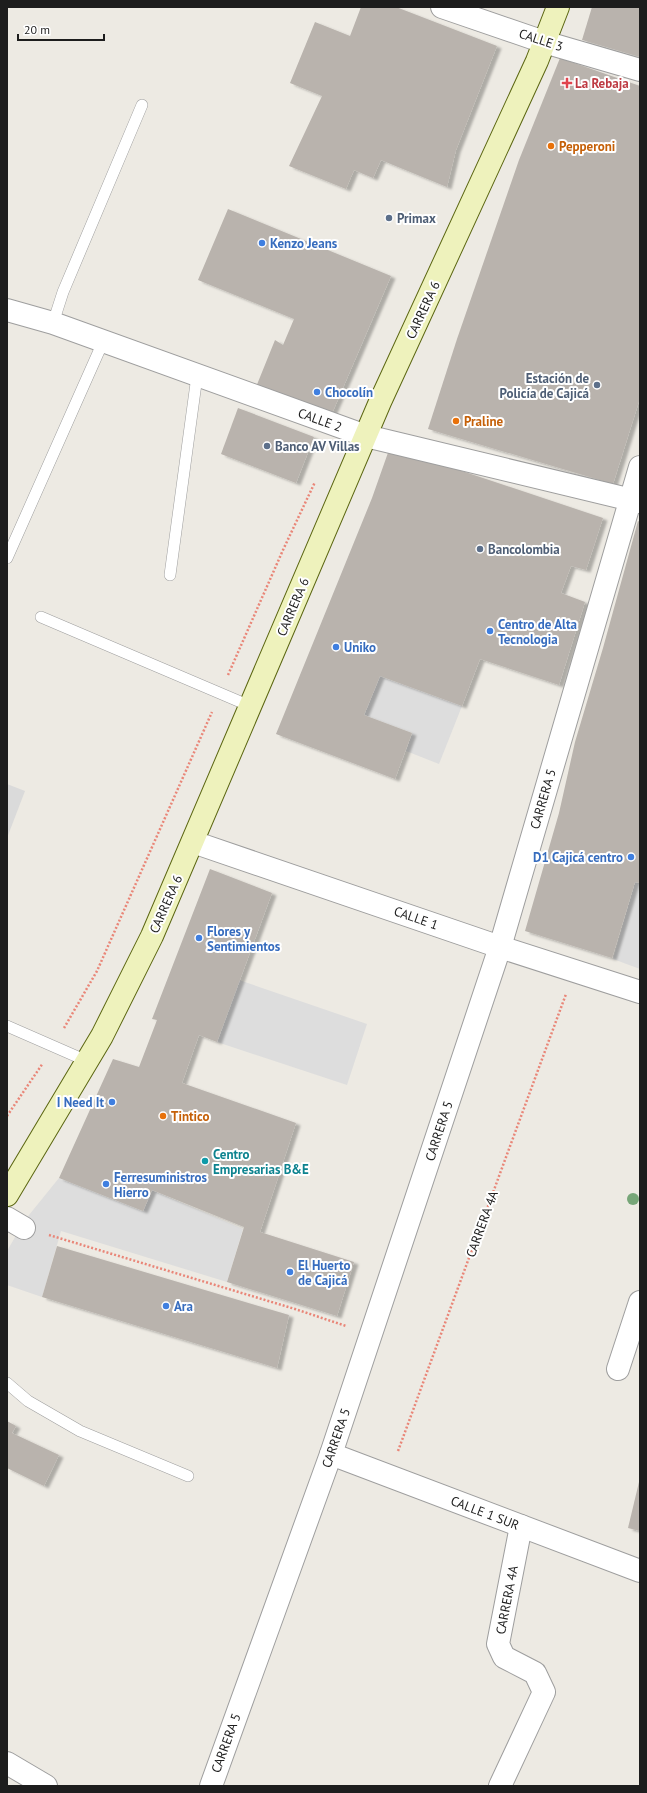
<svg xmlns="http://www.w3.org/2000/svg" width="647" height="1793" font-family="'PT Sans',sans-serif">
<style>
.residential{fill:#dadada}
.parking{fill:#ddd}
.building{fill:#b9b3ad;filter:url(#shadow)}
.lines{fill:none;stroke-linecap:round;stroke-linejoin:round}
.lane-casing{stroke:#9e9e9e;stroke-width:12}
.street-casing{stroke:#9e9e9e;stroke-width:24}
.secondary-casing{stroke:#5b6611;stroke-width:24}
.path{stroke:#e98678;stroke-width:2.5;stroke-dasharray:2 2;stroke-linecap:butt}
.lane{stroke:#fff;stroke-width:11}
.street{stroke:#fff;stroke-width:22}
.secondary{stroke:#eef2bc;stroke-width:22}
.tree{fill:#77a678}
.health-dot{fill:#e0444e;stroke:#fff;stroke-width:1.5}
.food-dot{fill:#e8710a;stroke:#fff;stroke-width:1.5}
.service-dot{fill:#5c6f8a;stroke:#fff;stroke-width:1.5}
.shop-dot{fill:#3f7fe0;stroke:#fff;stroke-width:1.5}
.culture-dot{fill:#0f9aa8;stroke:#fff;stroke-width:1.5}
.labels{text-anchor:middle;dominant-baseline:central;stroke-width:4;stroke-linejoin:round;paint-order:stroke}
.street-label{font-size:13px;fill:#1d1d1d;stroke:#fff}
.health-label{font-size:13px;font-weight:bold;fill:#be3a42;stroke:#fff;text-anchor:start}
.food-label{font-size:13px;font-weight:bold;fill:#c56008;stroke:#fff;text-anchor:start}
.service-label{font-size:13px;font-weight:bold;fill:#4e5e75;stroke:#fff;text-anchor:start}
.shop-label{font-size:13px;font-weight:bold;fill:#366cbe;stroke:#fff;text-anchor:start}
.culture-label{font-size:13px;font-weight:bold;fill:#0d838f;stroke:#fff;text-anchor:start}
</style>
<defs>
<filter id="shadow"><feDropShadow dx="4.5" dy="2.5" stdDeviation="1" flood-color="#0004"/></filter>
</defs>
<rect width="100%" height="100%" fill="#edeae3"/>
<path class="residential" d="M7 784 25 791 7 838Z"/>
<g class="parking">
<path d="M380 676 462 706 439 764 406 751 412 733 364 715Z"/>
<path d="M635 882 640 883V969L613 959Z"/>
<path d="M239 980 367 1024 347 1085 217 1042Z"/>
<path d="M59 1178 143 1211 152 1190 243 1229 227 1282 61 1231 42 1297 7 1285V1251L25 1220Z"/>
</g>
<g class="building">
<path d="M361 7H396L497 46 456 150 447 187 381 160 373 178 354 170 346 189 289 166 322 96 290 83 315 22 350 36Z"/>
<path d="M592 7H640V57L582 40Z"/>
<path d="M560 58 640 86V398L613 484 428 429 457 339 519 160Z"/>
<path d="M228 209 391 276 330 418 256 387 275 340 283 345 294 319 198 280Z"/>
<path d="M238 408 314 437 296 483 221 454Z"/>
<path d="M390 447 603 518 586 570 571 566 561 593 585 602 559 685 480 659 462 706 380 676 364 715 412 733 395 779 276 734 372 498Z"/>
<path d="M638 521 640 522V883L635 882 612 958 525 931 559 813 575 742 603 648Z"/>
<path d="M210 869 272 893 217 1042 199 1035 182 1083 296 1123 260 1232 354 1262 337 1316 227 1282 244 1227 152 1190 143 1211 59 1178 113 1059 139 1067 157 1020 152 1019Z"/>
<path d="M57 1246 289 1315 277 1368 42 1297Z"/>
<path d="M7 1421 16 1426 12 1433 59 1455 44 1486 7 1468Z"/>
<path d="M639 1482H640V1531L628 1528Z"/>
</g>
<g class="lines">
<g class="lane-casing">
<g id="lane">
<path d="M53 323 63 292 142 105"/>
<path d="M7 558 103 342"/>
<path d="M170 575 197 376"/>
<path d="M41 617 250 706"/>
<path d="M7 1026 87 1061"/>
<path d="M7 1383 28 1401 80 1431 188 1476"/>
</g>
</g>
<g class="street-casing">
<g id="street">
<path d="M442 7 544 42 640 70"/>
<path d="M7 310 53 323 366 436 640 502"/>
<path d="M193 842 500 947 640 992"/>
<path d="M7 1218 24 1228"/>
<path d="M618 1369 640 1302"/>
<path d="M331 1454 640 1571"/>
<path d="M7 1763 46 1786"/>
<path d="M211 1786 331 1454 500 947 640 467"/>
<path d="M500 1786 544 1692 535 1673 504 1657 498 1644 521 1526"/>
</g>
</g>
<g class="secondary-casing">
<path id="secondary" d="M7 1195 102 1036 152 936 380 402 537 61 558 7"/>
</g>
<g class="path">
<path d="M228 675 283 550 315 482"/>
<path d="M64 1028 97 971 212 712"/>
<path d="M7 1116 43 1063"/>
<path d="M49 1235 295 1309 346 1326"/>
<path d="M398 1451 566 994"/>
</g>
<use href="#lane" class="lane"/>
<use href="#street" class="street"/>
<use href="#secondary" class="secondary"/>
</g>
<circle class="tree" cx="633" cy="1199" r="6"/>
<path class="health-dot" d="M565 77h4v4h4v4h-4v4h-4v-4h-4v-4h4z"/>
<g class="food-dot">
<circle cx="551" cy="146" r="4"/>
<circle cx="456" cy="421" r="4"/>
<circle cx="163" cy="1116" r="4"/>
</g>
<g class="service-dot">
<circle cx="389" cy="218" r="4"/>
<circle cx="597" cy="385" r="4"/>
<circle cx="267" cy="446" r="4"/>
<circle cx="480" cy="549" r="4"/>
</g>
<g class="shop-dot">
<circle cx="262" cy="243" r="4"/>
<circle cx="317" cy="392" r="4"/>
<circle cx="490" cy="631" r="4"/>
<circle cx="336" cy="647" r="4"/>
<circle cx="631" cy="857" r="4"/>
<circle cx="199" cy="938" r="4"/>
<circle cx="112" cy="1102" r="4"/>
<circle cx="106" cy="1184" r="4"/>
<circle cx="290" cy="1272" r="4"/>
<circle cx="166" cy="1306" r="4"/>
</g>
<circle class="culture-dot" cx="205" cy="1161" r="4"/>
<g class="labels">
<g class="street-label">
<text transform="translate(541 40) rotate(18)">CALLE 3</text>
<text transform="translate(423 310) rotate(-65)">CARRERA 6</text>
<text transform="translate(320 420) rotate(20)">CALLE 2</text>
<text transform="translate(293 607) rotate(-67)">CARRERA 6</text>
<text transform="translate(543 799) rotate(-74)">CARRERA 5</text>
<text transform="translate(166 904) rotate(-66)">CARRERA 6</text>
<text transform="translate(416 918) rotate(19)">CALLE 1</text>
<text transform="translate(439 1131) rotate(-72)">CARRERA 5</text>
<text transform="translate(482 1224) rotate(-70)">CARRERA 4A</text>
<text transform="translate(336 1438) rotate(-71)">CARRERA 5</text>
<text transform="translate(485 1513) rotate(21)">CALLE 1 SUR</text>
<text transform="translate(507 1600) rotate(-79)">CARRERA 4A</text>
<text transform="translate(226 1743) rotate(-70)">CARRERA 5</text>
</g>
<g class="health-label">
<text x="575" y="83">La Rebaja</text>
</g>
<g class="food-label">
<text x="559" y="146">Pepperoni</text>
<text x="464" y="421">Praline</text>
<text x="171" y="1116">Tintico</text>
</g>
<g class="service-label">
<text x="397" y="218">Primax</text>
<text x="589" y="378" text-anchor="end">Estación de<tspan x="589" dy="15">Policía de Cajicá</tspan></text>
<text x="275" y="446">Banco AV Villas</text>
<text x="488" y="549">Bancolombia</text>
</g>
<g class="shop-label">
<text x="270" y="243">Kenzo Jeans</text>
<text x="325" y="392">Chocolín</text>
<text x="498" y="624">Centro de Alta<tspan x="498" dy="15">Tecnologia</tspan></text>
<text x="344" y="647">Uniko</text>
<text x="623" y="857" text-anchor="end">D1 Cajicá centro</text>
<text x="207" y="931">Flores y<tspan x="207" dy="15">Sentimientos</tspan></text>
<text x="104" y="1102" text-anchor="end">I Need It</text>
<text x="114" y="1177">Ferresuministros<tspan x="114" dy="15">Hierro</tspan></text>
<text x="298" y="1265">El Huerto<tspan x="298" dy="15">de Cajicá</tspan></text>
<text x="174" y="1306">Ara</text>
</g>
<g class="culture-label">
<text x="213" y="1154">Centro<tspan x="213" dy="15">Empresarias B&amp;E</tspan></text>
</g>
</g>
<rect width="647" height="1793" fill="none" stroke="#1d1d1d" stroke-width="16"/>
<path d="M18 34v6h86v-6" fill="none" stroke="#1d1d1d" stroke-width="2"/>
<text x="24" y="34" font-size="12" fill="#1d1d1d" stroke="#ffffff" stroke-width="3" paint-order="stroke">20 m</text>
</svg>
